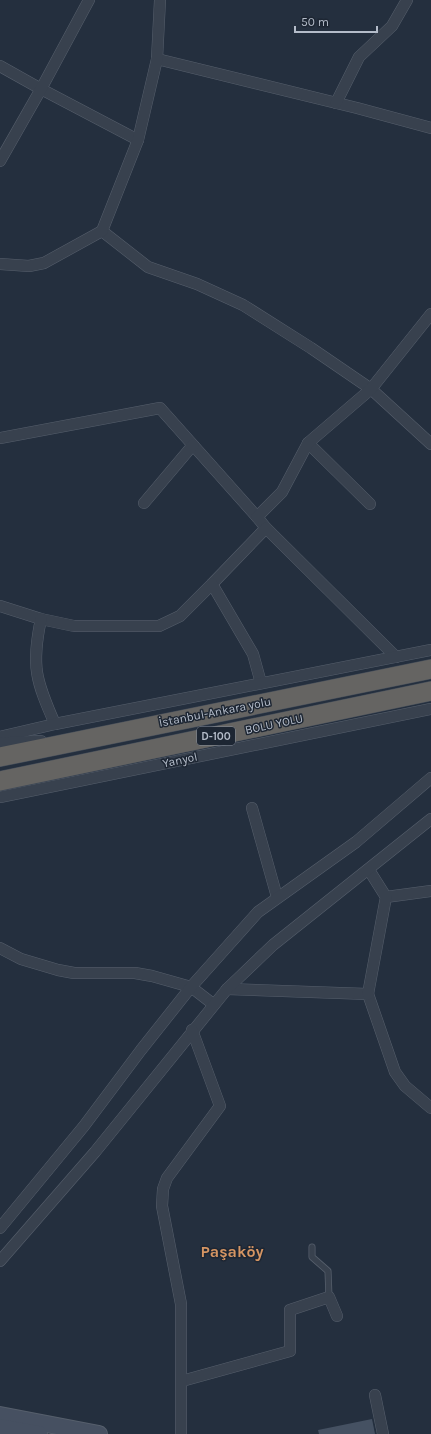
<svg xmlns="http://www.w3.org/2000/svg" width="431" height="1434" font-family="Karla,sans-serif">
<style>
.building{fill:#455162}
.lines{fill:none;stroke-linecap:round;stroke-linejoin:round}
.service-casing{stroke:#565f6c;stroke-width:7}
.minor-casing{stroke:#565f6c;stroke-width:12}
.secondary-casing{stroke:#565f6c;stroke-width:18}
.trunk-casing{stroke:#434c59;stroke-width:20}
.service{stroke:#38414e;stroke-width:5.5}
.minor{stroke:#38414e;stroke-width:11}
.secondary{stroke:#465061;stroke-width:16}
.trunk{stroke:#656462;stroke-width:19}
.labels{text-anchor:middle;dominant-baseline:central;stroke-width:3;stroke-linejoin:round;paint-order:stroke}
.shield{fill:#1d2633;stroke:#878f9c;stroke-width:1}
.shield-label{font-size:11px;font-weight:bold;fill:#b4bcc9}
.street-label{font-size:12px;fill:#b4bcc9;stroke:#1d2633}
.district-label{font-size:16px;font-weight:bold;fill:#d59563;stroke:#1d2633}
</style>
<rect width="100%" height="100%" fill="#242f3e"/>
<path class="building" d="M372 1419 375 1434H319L318 1430Z"/>
<g class="lines">
<g class="service-casing">
<path id="service" d="M312 1247V1257L328 1271 329 1297"/>
</g>
<g class="minor-casing">
<g id="minor">
<path d="M157 59 357 108 431 128"/>
<path d="M0 66 41 89 138 140"/>
<path d="M336 103 359 57 392 26 407 0"/>
<path d="M0 161 41 89 89 0"/>
<path d="M102 231 148 267 197 284 243 305 311 348 371 389 431 444"/>
<path d="M0 264 29 266 44 263 102 231 138 140 157 59 160 0"/>
<path d="M0 438 160 408 257 517"/>
<path d="M308 443 370 504"/>
<path d="M144 503 193 445"/>
<path d="M266 528 257 517 282 492 308 443 371 389 431 314"/>
<path d="M212 584 266 528 396 657"/>
<path d="M0 606 41 619 74 626H159L180 616 212 584 253 654 261 683"/>
<path d="M41 619C31 666 36 681 55 724"/>
<path d="M0 737 55 724 431 650"/>
<path d="M0 743 41 741"/>
<path d="M0 797 431 709"/>
<path d="M252 808 277 897"/>
<path d="M386 897 431 891"/>
<path d="M0 948 21 959 58 970 74 973H135L152 976 191 987 213 1004"/>
<path d="M227 989 368 994 395 1072 405 1086 431 1108"/>
<path d="M368 994 386 897 369 870"/>
<path d="M0 1228 84 1126 141 1050 191 987 258 912 356 842 431 778"/>
<path d="M0 1261 95 1152 227 989 273 945 431 819"/>
<path d="M182 1381 290 1351V1310L329 1297 337 1316"/>
<path d="M375 1395 383 1434"/>
<path d="M181 1434V1304L162 1206 163 1189 167 1178 220 1106 192 1030"/>
</g>
</g>
<g class="secondary-casing">
<g id="secondary">
<path d="M0 1415 99 1434"/>
<path d="M0 1427 39 1434"/>
</g>
</g>
<g class="trunk-casing">
<g id="trunk">
<path d="M0 757 431 669"/>
<path d="M0 781 431 691"/>
</g>
</g>
<use href="#service" class="service"/>
<use href="#minor" class="minor"/>
<use href="#secondary" class="secondary"/>
<use href="#trunk" class="trunk"/>
</g>
<g class="labels">
<rect class="shield" x="197" y="727" width="38" height="18" rx="3"/>
<g class="shield-label">
<text x="216" y="736">D-100</text>
</g>
<g class="street-label">
<text transform="translate(215 712) rotate(-11)">İstanbul-Ankara yolu</text>
<text transform="translate(274 724) rotate(-12)">BOLU YOLU</text>
<text transform="translate(180 760) rotate(-12)">Yanyol</text>
</g>
<g class="district-label">
<text x="232" y="1251">Paşaköy</text>
</g>
</g>
<path d="M295 26v6h82v-6" fill="none" stroke="#b4bcc9" stroke-width="2"/>
<text x="301" y="26" font-size="12" fill="#b4bcc9" stroke="#1d2633" stroke-width="3" paint-order="stroke">50 m</text>
</svg>
